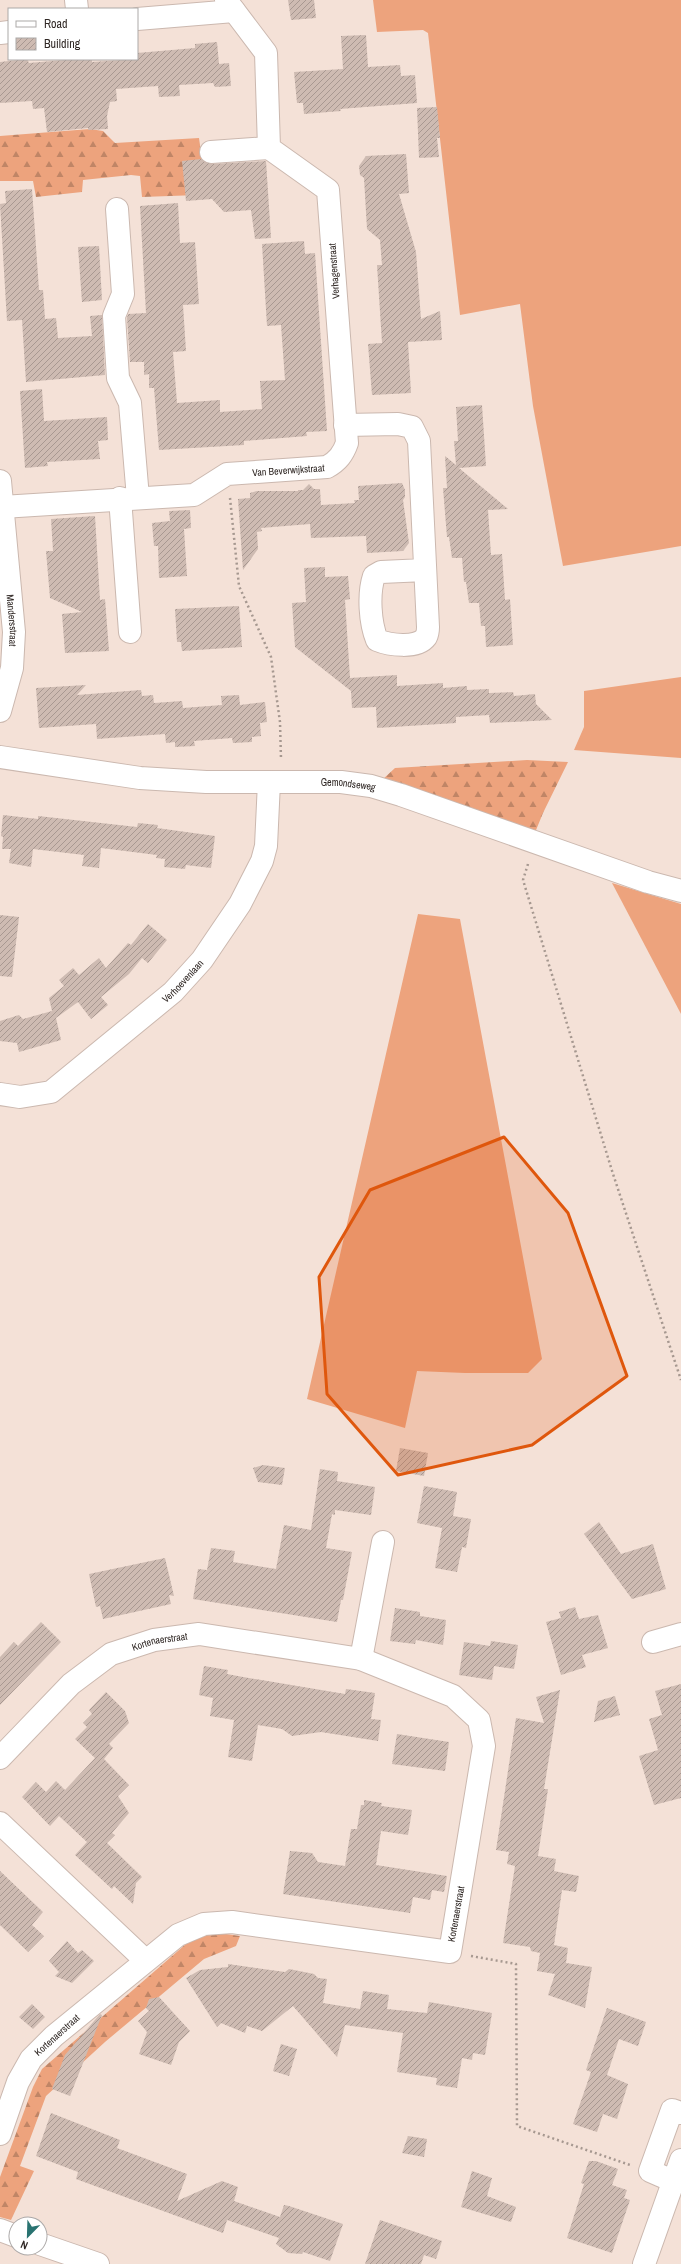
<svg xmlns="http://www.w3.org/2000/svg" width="681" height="2264" font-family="'Archivo Narrow',sans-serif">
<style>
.grass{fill:#eda37d}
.forest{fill:url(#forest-firs)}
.building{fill:url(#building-hatch)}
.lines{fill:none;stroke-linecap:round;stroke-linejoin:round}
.minor-casing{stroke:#cbb8af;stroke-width:24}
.path{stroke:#a69890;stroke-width:2.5;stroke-dasharray:2 3;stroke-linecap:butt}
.minor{stroke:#fff;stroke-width:22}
.marked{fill:#df570d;fill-opacity:0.2;stroke:#df570d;stroke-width:3;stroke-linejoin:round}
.labels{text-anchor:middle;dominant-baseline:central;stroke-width:3;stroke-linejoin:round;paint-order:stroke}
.street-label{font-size:10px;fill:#302825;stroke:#fff}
</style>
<defs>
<pattern id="forest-firs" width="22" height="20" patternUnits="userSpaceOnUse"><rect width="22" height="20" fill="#eda37d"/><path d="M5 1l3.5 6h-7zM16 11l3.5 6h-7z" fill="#c08566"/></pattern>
<pattern id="building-hatch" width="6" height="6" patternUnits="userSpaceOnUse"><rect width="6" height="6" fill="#cebbb2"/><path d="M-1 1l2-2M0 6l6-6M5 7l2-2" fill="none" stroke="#a89891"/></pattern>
</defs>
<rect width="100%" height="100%" fill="#f4e1d7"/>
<g class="grass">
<path d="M373 0H681V546L563 566 533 406 520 304 460 315 428 33 423 30 377 32Z"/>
<path d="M681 677V758L574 750 584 727V691Z"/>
<path d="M612 883 681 904V1014Z"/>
<path d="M418 914 460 919 542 1359 528 1373H465L417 1371 405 1428 307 1399Z"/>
</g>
<g class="forest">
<path d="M90 129 103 131 115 143 199 138 203 166 198 195 142 197 140 176 131 175 83 180 82 192 36 197 33 181H0V136Z"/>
<path d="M527 760 568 762 543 813 534 835 382 780 395 768Z"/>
<path d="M205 1931 240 1936 236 1946 204 1959 105 2042 46 2096 20 2166 34 2171 11 2220 0 2217V2177L33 2087 42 2069 194 1937Z"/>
</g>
<g class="building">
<path d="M288 0H314L316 18 291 20Z"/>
<path d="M366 35 368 67 400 65 401 76 415 75 417 103 340 109 341 111 304 114 303 103H297L294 72 343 69 341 36Z"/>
<path d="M217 42 219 64 229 63 231 86 215 87 213 83 179 85 180 96 159 97 158 86 116 89 117 101 110 102 107 116 108 129 88 130V128L47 132 44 108 33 109 32 101 0 103V62L27 59 29 63 76 59H92V62L137 59V53L195 48V44Z"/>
<path d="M437 107 440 138H437L439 157 419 158 417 108Z"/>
<path d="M406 154 409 193 399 194 416 252 421 319 440 311 442 340 408 342 411 393 372 395 368 344 382 343 377 265H382L380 240 367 229 364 178 360 175 359 166 366 156Z"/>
<path d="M201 159 212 164 266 161 271 238 255 239 251 210 224 212 212 199 186 201 182 161Z"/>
<path d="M32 189 39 290H43L45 319 56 318 58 338 92 336 90 316 102 315 105 375 26 382 22 320 7 321 0 204 6 203 5 191Z"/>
<path d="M178 203 180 243 195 242 199 304 183 305 186 351 173 352 177 403 220 400V412L262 409 260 381 285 380 281 325 267 326 262 244 304 241 305 254 315 253 327 431 306 432 307 436 244 441V445L159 450 154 388H149V374L144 375V362H130L127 318 128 314 146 313 140 206Z"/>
<path d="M99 246 102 300 82 302 78 247Z"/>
<path d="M42 389 44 421 107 417 108 440 98 441 100 459 47 462 48 466 25 468 20 391Z"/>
<path d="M482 405 486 466 459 468 508 509 488 510 491 555 502 554 505 600 510 599 513 645 486 647 485 626H481L479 603H469L466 582H464L462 558H452L449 537H447L443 488H447L445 456 456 465 454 441H458L456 407Z"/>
<path d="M402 483 405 490V497L403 500 409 543 403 551 367 553 366 536 311 538 310 524 261 528 262 531 257 532 258 549 243 570 238 499 250 498V493L257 491H298V490H303L309 484 314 489H320L321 505 355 503 354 500H359L358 486Z"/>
<path d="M190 510 191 528 184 529 187 576 159 578 158 546H154L152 523 170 521 169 511Z"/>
<path d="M95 516 100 600 105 599 109 651 65 653 62 614 82 612 50 598 46 551H53L51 519Z"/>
<path d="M325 567V577L348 576 350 599 345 600 350 678 397 675V686L443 683V688L467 686V690L489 689V693L513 692 514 696 535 694 536 704 552 720 490 723 489 715 456 717V723L377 728 376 707 352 708 351 691 295 647 292 603 306 602 304 568Z"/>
<path d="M239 606 242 647 182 651 181 642H177L175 609Z"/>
<path d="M86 685 77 695 141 690 142 696 153 695 154 703 182 701 183 708 222 705 221 696 239 695 240 705 265 702 267 722 260 723 261 736 252 737V742L233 743 232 738 194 741 195 746 175 747V742L166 743 165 734 97 739 96 724 39 728 36 688Z"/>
<path d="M3 815 38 819V816L137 827 138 823 158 825 157 828 215 836 211 868 186 865 185 869 164 867 165 859 156 858 157 855 101 848 99 868 82 866 84 855 33 849 31 867 9 863 11 849H2L3 837 1 836Z"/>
<path d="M0 915 19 917 12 977 0 976Z"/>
<path d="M148 924 167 940 148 963 142 958 129 974 101 997 108 1005 91 1019 78 1002 56 1018 61 1040 19 1052 17 1043 0 1041V1021L19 1015 23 1019 52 1011 49 998 64 986 59 980 73 968 79 975 99 958 106 968 128 943 131 945Z"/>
<path d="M400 1448 428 1453 424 1476 396 1471Z"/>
<path d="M263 1465 285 1468 282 1485 258 1482 253 1468Z"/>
<path d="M320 1469 338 1472 337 1481 375 1487 371 1515 335 1510V1515L332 1514 326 1548 352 1552 343 1600H341L337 1622 193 1599 198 1569 207 1570 211 1548 235 1551 233 1562 276 1569 284 1525 311 1530Z"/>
<path d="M424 1486 457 1492 453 1516 471 1519 466 1548 462 1547 457 1572 435 1568 442 1528 417 1523Z"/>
<path d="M599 1522 621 1554 653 1544 666 1589 632 1599 584 1534Z"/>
<path d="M165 1558 174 1596 169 1595 171 1604 103 1619 100 1606 96 1607 89 1574Z"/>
<path d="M575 1607 579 1619 598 1615 608 1648 582 1655 586 1667 561 1675 546 1622 561 1618 559 1612Z"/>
<path d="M395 1608 420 1612V1616L446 1620 443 1645 416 1640 415 1644 390 1641Z"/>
<path d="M41 1622 61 1642 0 1705V1657L14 1642 18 1646Z"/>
<path d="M491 1641 518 1645 514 1669 494 1666 492 1680 459 1675 464 1642 490 1646Z"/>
<path d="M204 1666 228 1670 227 1674 243 1677 345 1694 346 1689 375 1693 371 1719 381 1720 378 1741 321 1732 292 1736 282 1729 258 1725 252 1761 228 1757 234 1720 210 1716 213 1698 199 1695Z"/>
<path d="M681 1684V1798L654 1805 639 1756 658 1750 649 1719 662 1715 655 1691Z"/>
<path d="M560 1690 544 1789H548L538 1856 556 1859 554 1871 579 1876 576 1892 562 1890 554 1945 568 1948 566 1963 592 1967 585 2008 548 1995 555 1974 537 1971 540 1953 531 1951 530 1947 503 1943 515 1866 507 1864 509 1852 496 1850 516 1718 544 1723 536 1697Z"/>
<path d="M106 1692 125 1711 129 1723 109 1744 113 1748 104 1759 129 1785 118 1796 129 1813 112 1833 115 1835 107 1843 142 1877 136 1883 133 1904 114 1886 112 1889 75 1855 87 1842 59 1816 50 1826 22 1797 36 1782 46 1792 56 1781 65 1790 95 1758 75 1739 87 1727 83 1723 92 1714 89 1710Z"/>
<path d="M615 1696 620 1715 594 1722 598 1701Z"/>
<path d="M397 1734 449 1742 445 1771 392 1764Z"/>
<path d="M364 1800 382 1803 381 1806 412 1810 408 1835 381 1831 376 1865 447 1876 444 1892 432 1890 430 1900 413 1897 410 1913 283 1894 290 1851 312 1853 318 1862 345 1866 351 1829H357L361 1805H364Z"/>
<path d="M0 1871 43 1912 32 1925 44 1936 28 1952 0 1925Z"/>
<path d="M67 1941 78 1953 82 1950 94 1961 72 1983 55 1976 59 1972 49 1961Z"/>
<path d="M228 1964 285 1972 289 1969 314 1974 318 1978 327 1979 323 2003 360 2009 363 1991 389 1995 387 2009 427 2013 429 2002 492 2013 485 2055 473 2053 472 2060 462 2058 457 2088 436 2085 437 2078 397 2072 403 2033 345 2025 337 2057 293 2006 262 2031 247 2026 245 2033 221 2023 217 2027 186 1978 200 1970 228 1967Z"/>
<path d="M159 1997 190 2031 179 2042 171 2065 139 2054 147 2032 138 2021 149 2011 146 2008 149 1999Z"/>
<path d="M32 2004 45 2017 33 2029 19 2017Z"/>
<path d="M607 2008 646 2022 638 2046 619 2039 607 2075 628 2084 617 2119 603 2114 597 2132 573 2124 591 2072 586 2070Z"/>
<path d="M100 2014 102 2015 70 2096 52 2089 65 2055Z"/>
<path d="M281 2044 297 2049 289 2076 273 2071Z"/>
<path d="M51 2113 120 2140 117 2148 187 2174 177 2201 222 2181 238 2187 234 2201 280 2217 284 2205 289 2206 343 2224 330 2261 303 2252 302 2254 288 2253 276 2244 279 2238 227 2220 223 2233 76 2179 78 2172 36 2156Z"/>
<path d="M408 2136 427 2139 424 2157 402 2153Z"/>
<path d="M589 2161H596L618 2169 612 2185 627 2190 624 2198 630 2200 612 2253 567 2238 584 2184 581 2183Z"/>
<path d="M472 2171 492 2178 487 2196 516 2207 511 2222 461 2207Z"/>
<path d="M380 2220 442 2241 436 2259 424 2255 421 2264H365Z"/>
</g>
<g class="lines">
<g class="minor-casing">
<g id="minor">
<path d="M76 0 77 9"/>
<path d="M137 19 234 11"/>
<path d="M0 33 9 32"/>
<path d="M211 152 269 148"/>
<path d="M117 209 123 294 114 316 118 378 130 403 138 498"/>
<path d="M345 425 398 424 412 427 419 441 428 627C428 630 427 635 426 637 417 649 389 645 377 640 370 623 368 594 374 576L381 572 425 570"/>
<path id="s1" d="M0 481 14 632 12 668 0 711"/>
<path d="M120 498 130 632"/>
<path id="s2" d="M2 507 194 495 227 474 327 467C338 461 343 454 347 443L328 190 269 148 266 53 226 0"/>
<path id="s3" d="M0 757 140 778 206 782H341L371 786 401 795 648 882 681 891"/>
<path id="s4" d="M0 1094 20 1097 51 1092 173 992 202 960 240 904 262 861 266 846 269 782"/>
<path d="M653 1642 681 1634"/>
<path d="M361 1659 383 1542"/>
<path id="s5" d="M0 1758 71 1684 111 1654 154 1640 199 1634 361 1659 453 1696 479 1720 484 1746 450 1952 232 1922 204 1924 178 1935 54 2036 31 2059 18 2082 0 2134"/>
<path d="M0 1823 145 1960"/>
<path d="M673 2181 650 2171 672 2110 681 2113"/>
<path d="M0 2230 16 2236"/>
<path d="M40 2244 98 2264"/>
<path d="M644 2264 681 2160"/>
</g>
</g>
<g class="path">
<path d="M230 498 239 586 271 657 280 722 281 759"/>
<path d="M528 864 523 880 613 1174 681 1380"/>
<path d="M471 1956 516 1964 517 2126 630 2165"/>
</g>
<use href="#minor" class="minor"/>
</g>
<path class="marked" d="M504 1137 568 1213 627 1376 532 1445 398 1475 327 1394 319 1277 370 1190Z"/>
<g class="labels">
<g class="street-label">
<text transform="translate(334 271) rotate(-94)">Verhagenstraat</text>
<text stroke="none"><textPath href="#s2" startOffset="293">Van Beverwijkstraat</textPath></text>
<text stroke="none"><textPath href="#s1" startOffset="140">Mandersstraat</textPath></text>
<text stroke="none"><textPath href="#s3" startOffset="350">Gemondseweg</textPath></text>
<text stroke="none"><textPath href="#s4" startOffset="224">Verhoevenlaan</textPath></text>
<text stroke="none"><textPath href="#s5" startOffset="203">Kortenaerstraat</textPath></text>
<text transform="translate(456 1914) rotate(-80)">Kortenaerstraat</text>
<text transform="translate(57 2035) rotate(-42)">Kortenaerstraat</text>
</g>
</g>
<rect x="8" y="8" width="130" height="52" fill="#ffffff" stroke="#aca9a8"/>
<rect x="16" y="21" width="20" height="6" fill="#ffffff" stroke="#aca9a8"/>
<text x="44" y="28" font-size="12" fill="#302825">Road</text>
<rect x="16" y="38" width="20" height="12" fill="url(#building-hatch)" stroke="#aca9a8"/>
<text x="44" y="48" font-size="12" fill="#302825">Building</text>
<g transform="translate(28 2236) rotate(203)"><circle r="19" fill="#ffffff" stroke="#aca9a8"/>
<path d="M0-3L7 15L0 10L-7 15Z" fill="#297371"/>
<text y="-6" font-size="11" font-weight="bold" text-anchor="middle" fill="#302825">N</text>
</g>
</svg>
